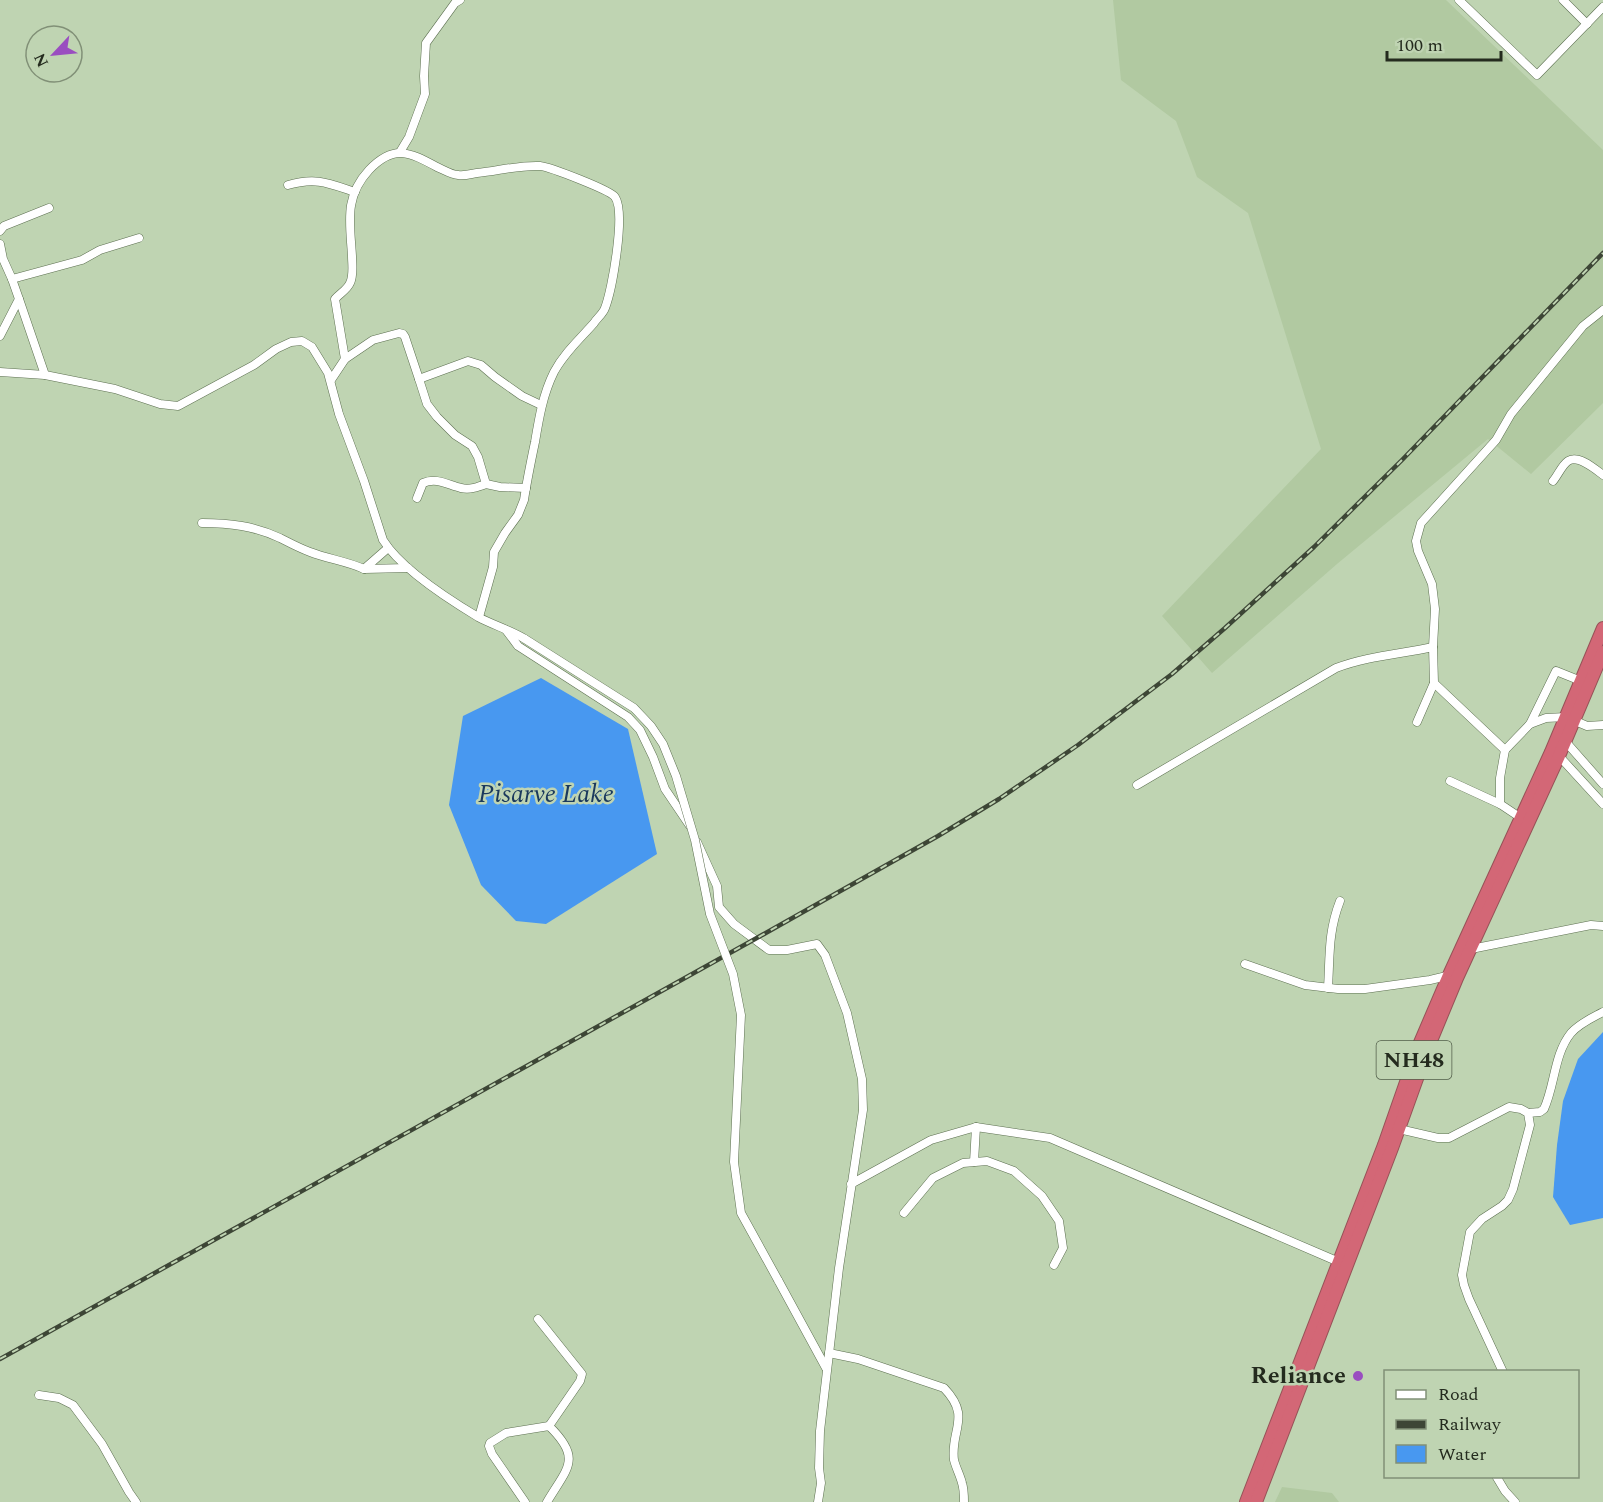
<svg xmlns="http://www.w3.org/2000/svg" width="1603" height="1502" font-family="Spectral,serif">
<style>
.built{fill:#b1c9a1}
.water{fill:#4898f0}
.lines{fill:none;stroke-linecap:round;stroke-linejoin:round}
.minor-casing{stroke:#5d7051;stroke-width:9}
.highway-casing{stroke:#965257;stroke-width:14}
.minor{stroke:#fff;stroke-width:8}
.highway{stroke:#d36776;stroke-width:12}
.rail-casing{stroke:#3d4636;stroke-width:4.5}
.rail{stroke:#bfd4b2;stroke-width:2;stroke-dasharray:7;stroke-linecap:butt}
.minor-bridge-casing{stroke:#5d7051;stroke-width:9;stroke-linecap:butt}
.minor-bridge{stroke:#fff;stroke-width:8}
.poi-dot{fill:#9a4ec0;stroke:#bfd4b2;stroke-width:2}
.labels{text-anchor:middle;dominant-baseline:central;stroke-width:5;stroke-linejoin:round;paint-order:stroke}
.shield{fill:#bfd4b2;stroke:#525e4a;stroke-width:1.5}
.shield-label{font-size:22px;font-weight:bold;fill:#242b1e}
.poi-label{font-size:24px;font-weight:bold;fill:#242b1e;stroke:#bfd4b2;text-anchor:end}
.water-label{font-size:26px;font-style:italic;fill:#1a395d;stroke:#bfd4b2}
</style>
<rect width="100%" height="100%" fill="#bfd4b2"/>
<g class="built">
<path d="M1113 0H1446L1603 150V403L1531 474 1488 439 1337 564 1212 673 1162 616 1321 449 1248 213 1197 177 1176 121 1121 80Z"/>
<path d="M1282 1487 1332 1493 1339 1502H1275Z"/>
</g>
<g class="water">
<path d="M541 678 628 729 657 854 546 924 516 921 481 885 449 805 463 716Z"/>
<path d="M1603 1032V1218L1570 1225 1553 1197 1557 1145 1563 1101 1578 1059Z"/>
</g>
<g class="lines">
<g class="minor-casing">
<g id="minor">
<path d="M1459 0 1537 75 1603 7"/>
<path d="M1563 0 1587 24"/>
<path d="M400 152 409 137 425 94 424 76 426 43 455 3 460 0"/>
<path d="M288 185C316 177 328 183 355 192"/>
<path d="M0 231 4 226 49 208"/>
<path d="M0 244 3 259 12 279"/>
<path d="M19 299 45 375"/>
<path d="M0 336 19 299 12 279 82 260 100 250 139 238"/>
<path d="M345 359 373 340 399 333 403 334 405 337 419 379"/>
<path d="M0 372 45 375 115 389 160 404 178 406 254 365 276 349 291 342 302 341 312 347 328 373 339 414 364 481 383 540C401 569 448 599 478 617 493 625 510 630 525 639"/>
<path d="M331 380 345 359 335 299C340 293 347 290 350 283 354 275 352 264 352 256 350 222 344 197 369 170 394 144 409 152 437 167 444 170 452 175 458 175 464 176 471 174 477 173 498 171 518 165 540 166 550 167 610 190 615 197 626 213 612 290 605 308 603 314 597 318 594 323 580 339 564 353 554 372 543 394 539 418 535 442 531 461 527 480 524 500L518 515 505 533 494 552 493 567 479 617"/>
<path d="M1553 481C1558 475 1562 465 1568 461 1578 454 1595 469 1603 475"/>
<path d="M526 488 500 487 486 484 478 457 472 446 455 435 437 417 427 404 419 379 468 361 481 365 495 377 522 396 541 405"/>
<path d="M417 498 423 483C437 477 448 485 461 488 470 490 478 487 486 484"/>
<path d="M202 523C230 523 254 526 280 538 290 543 299 548 310 552 328 559 346 561 364 569L388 548"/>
<path d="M364 569 408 568"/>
<path d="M506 630 518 646 628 717 640 730 653 757 665 789 690 826"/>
<path d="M1433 647 1435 609 1432 584 1418 551 1416 541 1421 523 1496 440 1511 414 1583 326 1603 310"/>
<path d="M1417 722 1434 683"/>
<path d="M1530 724 1556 671 1581 681"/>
<path d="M1565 741 1603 784"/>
<path d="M1505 750 1500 778V804L1521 818"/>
<path d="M1559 756 1603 804"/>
<path d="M1450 781 1500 804"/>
<path d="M1137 785 1336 668C1367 656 1401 654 1433 647L1434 683 1505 750 1530 724 1546 718 1566 717 1587 726 1603 725"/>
<path d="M697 842 717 886 719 907 734 924 769 950H787L817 944 825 955 847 1013 862 1079 863 1110 839 1268 820 1431 819 1468 821 1483 818 1502"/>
<path d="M1471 949 1591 925 1603 926"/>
<path d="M1245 964 1305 985 1338 989H1365L1430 980 1451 975"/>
<path d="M1328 988C1330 955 1328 932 1340 901"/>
<path d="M1528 1113 1540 1112 1544 1109C1555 1085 1554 1054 1571 1033 1580 1023 1592 1018 1603 1012"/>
<path d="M1399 1129 1438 1138H1449L1509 1107 1521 1109 1528 1113 1530 1125 1513 1189 1508 1200 1502 1206 1482 1219 1470 1232 1462 1275 1464 1285 1469 1299 1503 1372"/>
<path d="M974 1162 976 1127"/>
<path d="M851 1184 931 1140 976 1127 1050 1138 1339 1262"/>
<path d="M904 1213 933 1178 963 1163 987 1161 1014 1171 1042 1196 1059 1221 1063 1248 1054 1265"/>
<path d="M778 1280 826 1368"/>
<path d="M538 1319 582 1374 580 1381 549 1426"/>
<path d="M829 1353 858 1359 944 1388C972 1417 950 1430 954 1460 956 1468 960 1475 962 1483 964 1489 964 1496 964 1502"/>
<path d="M39 1395 59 1398 73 1405 102 1444 129 1492 136 1502"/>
<path d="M1496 1476 1505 1491 1515 1502"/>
<path d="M525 1502 492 1454 489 1446 490 1443 506 1433 549 1426C583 1459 567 1468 547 1502"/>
</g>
</g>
<g class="highway-casing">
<g id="highway">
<path d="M1246 1502 1384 1145 1419 1045 1449 975 1551 752 1603 628"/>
<path d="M1256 1502 1392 1148 1428 1048 1457 978 1559 756 1603 652"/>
</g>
</g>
<use href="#minor" class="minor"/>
<use href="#highway" class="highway"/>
<g class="rail-casing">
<path id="rail" d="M0 1359 755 939 938 836 999 799 1078 745 1172 674 1225 628 1314 547 1402 460 1603 253"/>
</g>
<use href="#rail" class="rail"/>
<g class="minor-bridge-casing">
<path id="minor-bridge" d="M525 639 634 708 651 726 663 744 676 776 695 840 710 914 733 974 741 1015 734 1162 741 1213 778 1280"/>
</g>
<use href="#minor-bridge" class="minor-bridge"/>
</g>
<circle class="poi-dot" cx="1358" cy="1376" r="6"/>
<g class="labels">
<rect class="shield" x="1376.5" y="1041" width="75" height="38" rx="4.5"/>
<g class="shield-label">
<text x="1414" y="1060">NH48</text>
</g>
<g class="poi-label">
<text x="1346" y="1376">Reliance</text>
</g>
<g class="water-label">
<text x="546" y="794">Pisarve Lake</text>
</g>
</g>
<rect x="1384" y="1370" width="195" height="108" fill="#bfd4b2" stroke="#819077" stroke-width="1.5"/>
<rect x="1396" y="1390" width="30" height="9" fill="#ffffff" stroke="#819077" stroke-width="1.5"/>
<text x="1438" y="1400" font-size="18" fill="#242b1e">Road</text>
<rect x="1396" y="1420" width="30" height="9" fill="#3d4636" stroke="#819077" stroke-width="1.5"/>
<text x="1438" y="1430" font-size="18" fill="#242b1e">Railway</text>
<rect x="1396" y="1445" width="30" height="18" fill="#4898f0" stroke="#819077" stroke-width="1.5"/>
<text x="1438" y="1460" font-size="18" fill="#242b1e">Water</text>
<g transform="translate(54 54) rotate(244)"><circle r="28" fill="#bfd4b2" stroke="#819077" stroke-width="1.5"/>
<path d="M0-4.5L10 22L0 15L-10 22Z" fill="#9a4ec0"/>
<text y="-9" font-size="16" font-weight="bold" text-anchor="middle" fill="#242b1e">N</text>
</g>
<path d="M1387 51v9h114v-9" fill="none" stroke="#242b1e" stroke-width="3"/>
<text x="1396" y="51" font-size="18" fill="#242b1e" stroke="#bfd4b2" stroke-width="4.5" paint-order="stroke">100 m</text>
</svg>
